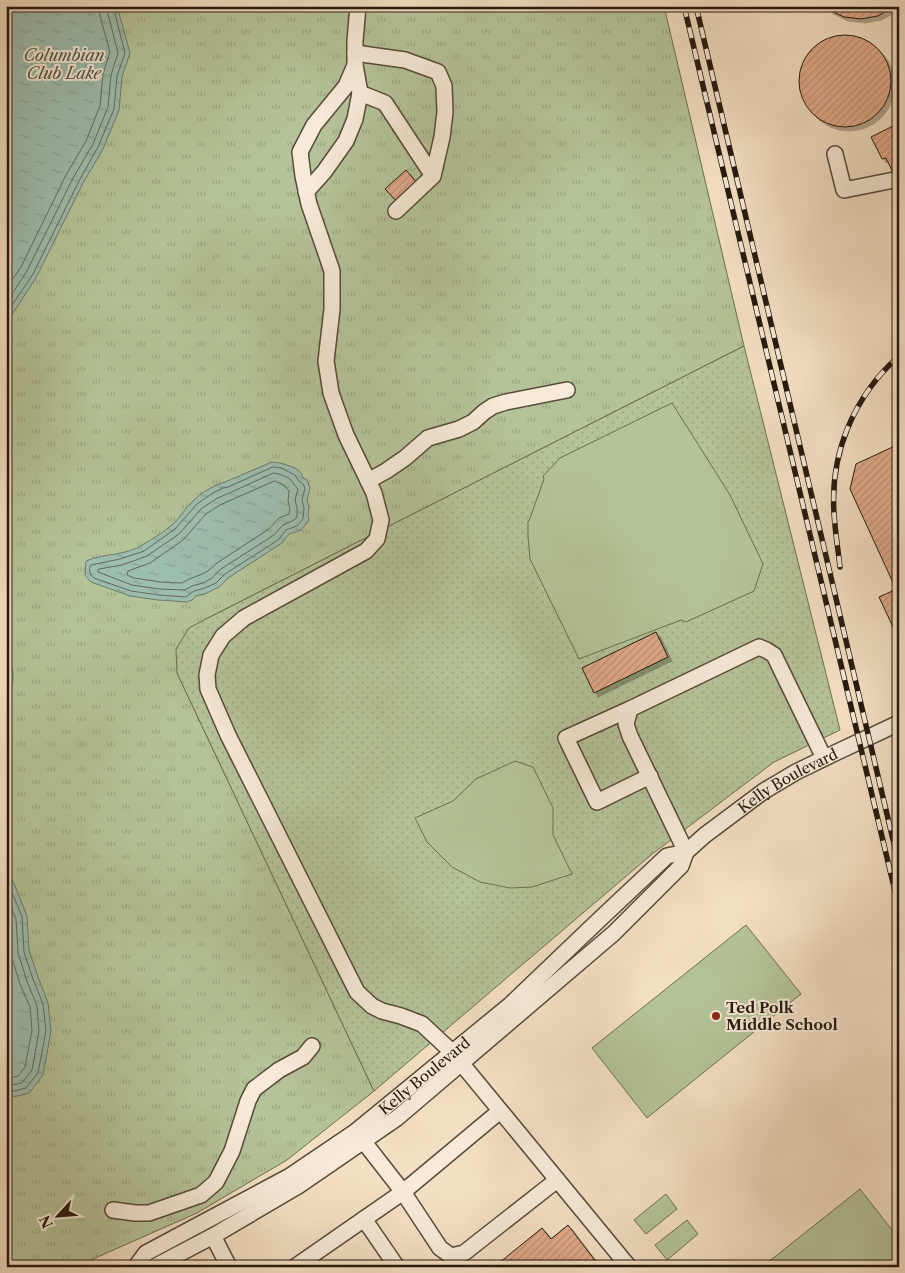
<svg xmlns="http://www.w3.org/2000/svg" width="905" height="1273" font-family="'Libre Caslon Text',serif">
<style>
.grass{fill:url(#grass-tufts);stroke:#6d6e54}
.park{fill:url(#park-dots);stroke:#6d6e54}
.garden{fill:#b5c399;stroke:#6d6e54}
.water{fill:url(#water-ripples);stroke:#6d7b6e}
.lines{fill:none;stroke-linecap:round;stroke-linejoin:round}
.shore{stroke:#616b5e;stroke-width:1}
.building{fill:url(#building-hatch);stroke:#25190e;filter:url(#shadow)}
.minor-casing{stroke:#584a3b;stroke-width:18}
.minor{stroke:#f7ead8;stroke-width:15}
.rail-casing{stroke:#25190e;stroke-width:5.5}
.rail{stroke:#f7ead8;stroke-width:4;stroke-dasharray:11;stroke-linecap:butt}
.poi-dot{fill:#8f2418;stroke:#f7ead8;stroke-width:2}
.labels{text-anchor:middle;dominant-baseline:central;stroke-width:4;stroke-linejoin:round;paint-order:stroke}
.street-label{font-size:15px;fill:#25190e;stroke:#f7ead8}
.poi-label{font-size:15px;font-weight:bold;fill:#25190e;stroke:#f7ead8;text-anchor:start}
.water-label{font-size:16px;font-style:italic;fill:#4f5246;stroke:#f7ead8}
</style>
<defs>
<pattern id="grass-tufts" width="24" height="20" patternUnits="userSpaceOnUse" patternTransform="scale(1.25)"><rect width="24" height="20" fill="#b5c399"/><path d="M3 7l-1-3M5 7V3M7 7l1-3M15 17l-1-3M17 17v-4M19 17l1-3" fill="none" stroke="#9ca783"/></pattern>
<pattern id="park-dots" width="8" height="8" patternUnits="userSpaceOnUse" patternTransform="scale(1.25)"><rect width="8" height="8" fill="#b5c399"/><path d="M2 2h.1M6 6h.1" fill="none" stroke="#9ca783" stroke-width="1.8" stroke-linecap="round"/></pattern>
<pattern id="water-ripples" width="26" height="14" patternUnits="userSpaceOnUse" patternTransform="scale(1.25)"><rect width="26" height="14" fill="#9dbdae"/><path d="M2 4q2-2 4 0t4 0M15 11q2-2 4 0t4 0" fill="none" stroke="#87a294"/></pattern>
<pattern id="building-hatch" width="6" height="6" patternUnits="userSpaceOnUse" patternTransform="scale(1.25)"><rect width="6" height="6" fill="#e0a98a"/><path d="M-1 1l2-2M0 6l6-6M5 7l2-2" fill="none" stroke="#c09176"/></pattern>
<filter id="shadow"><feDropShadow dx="4" dy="4" stdDeviation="0" flood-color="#0004"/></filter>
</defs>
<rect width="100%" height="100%" fill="#f3dfc3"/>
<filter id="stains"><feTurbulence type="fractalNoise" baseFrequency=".004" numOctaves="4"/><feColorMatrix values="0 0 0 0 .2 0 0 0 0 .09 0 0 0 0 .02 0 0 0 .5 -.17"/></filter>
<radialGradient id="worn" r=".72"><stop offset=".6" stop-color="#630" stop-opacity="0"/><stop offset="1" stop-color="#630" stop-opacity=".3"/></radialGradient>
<path class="grass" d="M6 6H664L744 346 206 619 177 673 374 1091 287 1160 197 1213 75 1267H6Z"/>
<path class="park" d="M744 346 840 730 774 762 651 855 374 1091 177 673 176 649 189 628 206 619Z"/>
<g class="garden">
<path d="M672 403 730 495 763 564 754 591 686 622 681 620 579 659 530 559 528 536V521H529L544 479 543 476 560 458Z"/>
<path d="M515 761 533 767 553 808V835L572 874 532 887 510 888 480 882 452 867 427 842 415 818 453 801 476 779Z"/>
<path d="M746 925 801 994 647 1118 592 1048Z"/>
<path d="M860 1189 899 1239V1267H762Z"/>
<path d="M666 1194 677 1209 646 1234 634 1220Z"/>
<path d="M687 1220 698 1234 667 1260 655 1245Z"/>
</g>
<g class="water">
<path d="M6 6H117L130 53 122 77 119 110 103 149 83 183 37 276 6 324Z"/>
<path d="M272 462C278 462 298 467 301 473 302 474 302 476 302 477L307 480 310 488 307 500 309 507 308 515 309 520 301 530 289 534 282 543 228 578 219 587 207 593 196 596 192 600 187 602 158 600 130 596 91 582 85 575 86 561C104 553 127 556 144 544 154 538 164 532 173 524 180 518 185 508 193 501 200 494 215 484 225 482Z"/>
<path d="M6 653C16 668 15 686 6 701Z"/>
<path d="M6 876 13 881 27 916 29 950 38 977 48 1003 51 1031 43 1075 29 1093 9 1098 6 1096Z"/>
</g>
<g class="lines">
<g class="shore">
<path d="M6 289 21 267 66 175 86 141 100 106 103 74 110 52 99 12V6"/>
<path d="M6 303 27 271 73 178 93 144 108 107 111 75 118 53 106 6"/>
<path d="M6 314 33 274 79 181 98 147 114 109 117 76 125 53 113 6"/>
<path d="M273 467 281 468 295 475 298 480 303 484 305 488 302 500 304 508 303 519 297 526 286 530 278 540 225 574 216 583 205 588 194 591 186 597 159 595 131 591 94 578C90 575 88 569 91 565L120 559 144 551 175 529 197 504 213 493 223 488 228 487Z"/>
<path d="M274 473C279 474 286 476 290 479 293 482 294 486 298 489L295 500 297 508V517L294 520 283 525 274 535 221 569 212 578 203 583 192 586 185 590 159 589 132 585 98 572V570L99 569 122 565 147 556 179 534 201 509 216 499Z"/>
<path d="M275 481 284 485 289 491 288 501 290 509 289 514 279 518 269 529 217 563 208 571 200 575 189 579 182 583 160 582 134 578 127 575 128 571 150 563 183 540 206 514 220 505Z"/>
<path d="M6 882 9 885 22 917 24 952 33 979 43 1004 46 1031 38 1073 26 1088 6 1093"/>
<path d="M6 894 16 919 18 953 27 981 37 1006 39 1031 32 1070 22 1083 6 1086"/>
<path d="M6 915 8 920 11 955 20 984 30 1007 32 1030 25 1067 18 1076 6 1079"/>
</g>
</g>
<g class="building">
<path d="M826 6H895L878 16 861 19 844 17 829 10Z"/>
<circle cx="845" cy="81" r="46"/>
<path d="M899 123V172L894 175 886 158 882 159 871 137Z"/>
<path d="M406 170 418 184 398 203 385 189Z"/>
<path d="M899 444V585L895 587 850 489 856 464Z"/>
<path d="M899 588V640L879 597Z"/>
<path d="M656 632 668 657 594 693 582 668Z"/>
<path d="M568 1225 600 1267H494L542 1228 551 1239Z"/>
</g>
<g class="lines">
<g class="minor-casing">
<g id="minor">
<path d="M355 53 405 60 438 72 444 86 445 112 442 137 433 176"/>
<path d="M355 65 346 86 314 125 300 152 303 176 309 204 332 271V309L326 361 331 393 346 435 374 493 381 520 377 539 366 551 244 618 223 636 211 655 207 675 208 689 228 735 357 992 372 1006 382 1011 401 1016 422 1024 452 1052 629 1267"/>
<path d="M360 93 385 103 433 176 396 211"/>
<path d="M835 154 844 190 899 179"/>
<path d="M306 192 324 172 346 141 355 119 360 93 355 65V41L358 6"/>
<path d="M368 481 386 471 405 458 428 438 459 429 473 422 484 412 493 406 506 402 567 390"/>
<path d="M630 709 566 738 597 802 650 776"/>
<path d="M686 852 630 736 626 724 630 709 759 647 766 650 774 655 824 758"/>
<path d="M364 1142 403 1192 440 1248 451 1256 464 1253 557 1180"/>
<path d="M113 1210 135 1213H149L201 1195 216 1182 232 1151 248 1101 254 1089 279 1070 303 1057 312 1046"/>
<path d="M364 1219 397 1267"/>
<path d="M213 1236 229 1267"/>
<path id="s1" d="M137 1265 146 1253 290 1176 355 1132 510 1005 600 919 667 856 686 852"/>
<path id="s2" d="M154 1267 213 1236 298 1186 397 1118 614 933 681 866 686 852 705 835 764 791 796 772 835 753 899 723"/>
<path d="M295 1267 403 1192 500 1111"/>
</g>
</g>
<use href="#minor" class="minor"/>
<g class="rail-casing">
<g id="rail">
<path d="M684 6 899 908"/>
<path d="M696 6 899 865"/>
<path d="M840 567C838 549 835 531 834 513 830 453 854 396 899 356"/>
</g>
</g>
<use href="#rail" class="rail"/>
</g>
<circle class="poi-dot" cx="716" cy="1016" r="5"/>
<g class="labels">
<g class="street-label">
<text stroke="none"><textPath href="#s2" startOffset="805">Kelly Boulevard</textPath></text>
<text stroke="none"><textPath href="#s1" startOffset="346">Kelly Boulevard</textPath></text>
</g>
<g class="poi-label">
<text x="726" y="1007">Ted Polk<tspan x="726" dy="17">Middle School</tspan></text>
</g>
<g class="water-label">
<text x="64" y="55">Columbian<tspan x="64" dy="18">Club Lake</tspan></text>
</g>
</g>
<rect width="905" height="1273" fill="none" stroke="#f3dfc3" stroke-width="25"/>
<rect x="8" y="8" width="890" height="1258" fill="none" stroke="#25190e" stroke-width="2.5"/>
<rect x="12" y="12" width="880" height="1248" fill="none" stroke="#25190e"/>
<g transform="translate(58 1216) rotate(244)" stroke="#f7ead8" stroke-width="4" paint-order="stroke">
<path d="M0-4L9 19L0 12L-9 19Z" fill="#25190e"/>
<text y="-8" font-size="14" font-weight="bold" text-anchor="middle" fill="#25190e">N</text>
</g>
<rect width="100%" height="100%" filter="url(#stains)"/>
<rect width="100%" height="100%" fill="url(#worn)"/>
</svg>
